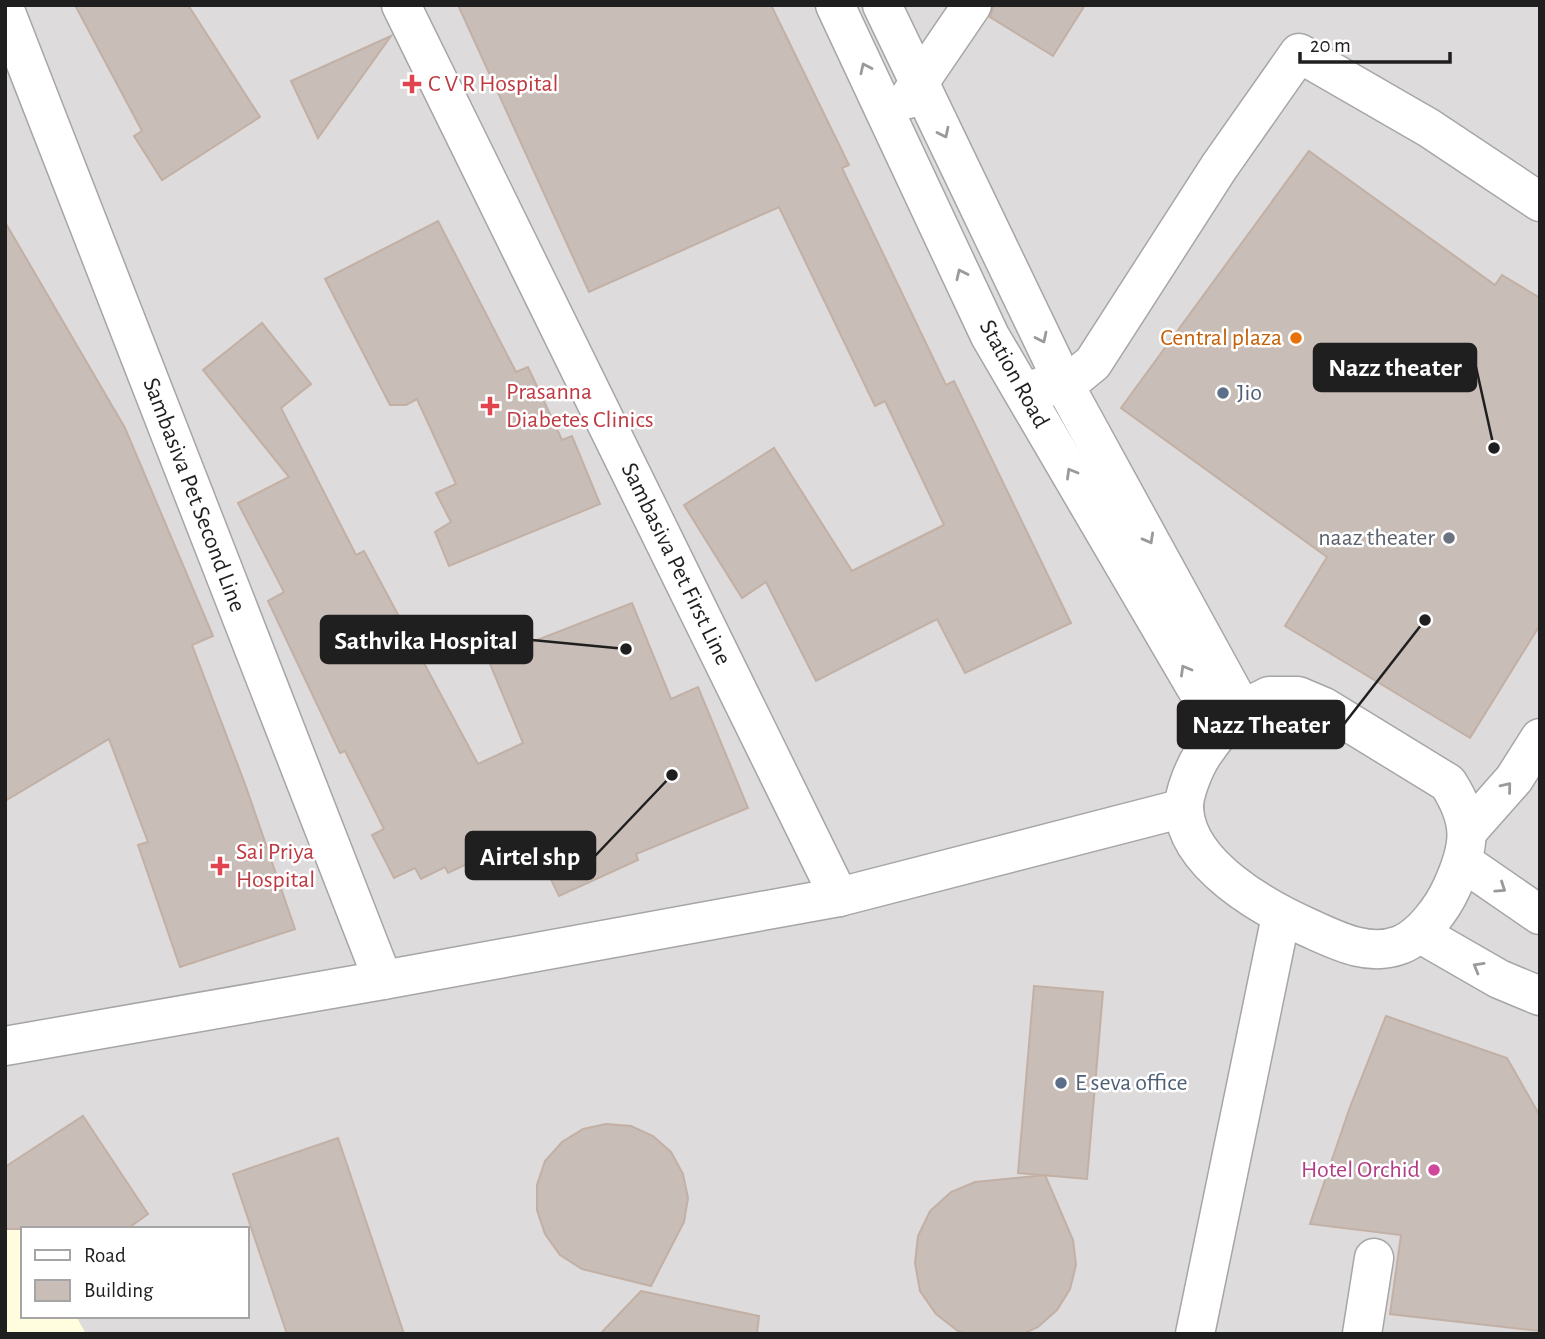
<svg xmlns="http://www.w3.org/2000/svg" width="1545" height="1339" font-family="'Alegreya Sans',sans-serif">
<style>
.residential{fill:#dddbdb;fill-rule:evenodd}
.education{fill:#fffdde}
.building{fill:#c8bdb7;stroke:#c3b0a5;stroke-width:2}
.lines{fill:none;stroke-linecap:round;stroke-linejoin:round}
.minor-casing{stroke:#a6a6a6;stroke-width:41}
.minor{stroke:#fff;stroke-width:38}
.oneway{stroke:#9a9a9a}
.health-dot{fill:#e0444e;stroke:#fff;stroke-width:2.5}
.food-dot{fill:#e8710a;stroke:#fff;stroke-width:2.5}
.service-dot{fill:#5c6f8a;stroke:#fff;stroke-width:2.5}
.worship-dot{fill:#6b7280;stroke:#fff;stroke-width:2.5}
.hotel-dot{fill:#d1479c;stroke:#fff;stroke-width:2.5}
.labels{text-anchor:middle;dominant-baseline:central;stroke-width:5;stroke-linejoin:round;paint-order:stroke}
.health-label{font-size:24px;fill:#be3a42;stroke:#fff;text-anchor:start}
.food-label{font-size:24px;fill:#c56008;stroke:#fff;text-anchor:end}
.street-label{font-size:24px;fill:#1f1f1f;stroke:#fff}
.service-label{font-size:24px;fill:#4e5e75;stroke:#fff;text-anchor:start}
.worship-label{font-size:24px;fill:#5b616d;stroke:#fff;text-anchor:end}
.hotel-label{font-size:24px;fill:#b23c85;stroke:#fff;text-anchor:end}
.leader{fill:none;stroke:#1f1f1f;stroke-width:2.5}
.callout-dot{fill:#1f1f1f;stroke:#fff;stroke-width:2.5}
.callout{fill:#1f1f1f;stroke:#1f1f1f;stroke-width:2.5}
.callout-label{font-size:26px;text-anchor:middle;font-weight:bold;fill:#fff}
</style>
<rect width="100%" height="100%" fill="#f0ebe4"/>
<path class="residential" d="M5 5H1540V1334H5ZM23 1229H247V1316H23Z"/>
<path class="education" d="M5 1182 23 1229V1316H76L86 1334H5Z"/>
<g class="building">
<path d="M75 5H188L260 117 162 180 134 136 142 131Z"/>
<path d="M458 5H771L849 165 842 168 946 385 954 381 1071 623 965 673 937 619 816 681 766 582 742 598 684 505 774 448 852 571 944 525 885 401 875 406 779 207 589 292Z"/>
<path d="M994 5H1085L1053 56 990 17Z"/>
<path d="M391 36 318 138 291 81Z"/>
<path d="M1309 151 1495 285 1502 275 1540 298V625L1470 738 1285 626 1327 557 1121 408Z"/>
<path d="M438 221 516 372 528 367 562 440 572 436 600 504 449 566 435 532 451 522 436 493 456 484 417 399 406 405H390L325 279Z"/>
<path d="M5 222 125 428 213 636 192 645 245 784 295 929 180 967 138 845 148 842 109 739 5 801Z"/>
<path d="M262 323 311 384 281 408 356 555 364 551 478 764 523 743 488 659 632 603 671 699 698 687 748 808 636 854 638 860 559 896 533 842 477 870 473 861 448 873 445 867 421 879 415 868 394 878 372 835 384 829 345 751 340 753 268 601 284 592 238 503 289 477 203 370Z"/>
<path d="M1034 986 1103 992 1087 1179 1018 1173Z"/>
<path d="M1386 1016 1507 1058 1540 1116V1331L1390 1314 1401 1235 1310 1224 1350 1107Z"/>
<path d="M83 1116 148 1214 127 1229H5V1167Z"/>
<path d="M606 1124 631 1126 653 1136 671 1152 683 1174 688 1198 684 1222 651 1286 582 1269 560 1255 545 1234 537 1210V1185L545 1161 562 1142 583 1129Z"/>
<path d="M338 1138 404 1334H287L233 1174Z"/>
<path d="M1045 1175 1073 1240 1076 1265 1070 1289 1057 1310 1038 1327 1023 1334H968L958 1331 936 1314 920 1291 915 1263 918 1236 930 1211 951 1192 975 1182Z"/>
<path d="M641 1291 759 1316 757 1334H600Z"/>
</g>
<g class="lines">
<g class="minor-casing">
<g id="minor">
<path d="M401 5 839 897"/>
<path d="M835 5 990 336 1220 729"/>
<path d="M882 5 1065 386 1242 709"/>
<path d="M5 10 383 980"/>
<path d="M908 99 972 5"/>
<path d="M1040 387 1065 386 1093 363 1219 167 1299 53 1429 128 1540 202"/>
<path d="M1269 696H1298L1324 707 1448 783C1473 822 1471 845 1452 887 1443 907 1422 937 1400 945 1368 957 1338 941 1309 928 1264 908 1187 865 1184 809 1183 794 1195 766 1203 754 1224 723 1235 712 1269 696Z"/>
<path d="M1468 831 1514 779 1540 738"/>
<path d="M1463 862 1540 915"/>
<path d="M1419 933 1499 979 1540 996"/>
<path d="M5 1046 383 980 839 897 1184 808"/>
<path d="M1195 1334 1281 916"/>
<path d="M1362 1334 1374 1258"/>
</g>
</g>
<use href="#minor" class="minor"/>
</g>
<defs><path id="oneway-chevron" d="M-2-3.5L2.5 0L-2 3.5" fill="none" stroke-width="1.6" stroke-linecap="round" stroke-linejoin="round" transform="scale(1.75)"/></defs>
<g class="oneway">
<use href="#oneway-chevron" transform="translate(865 68) rotate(-115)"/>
<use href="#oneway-chevron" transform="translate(944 133) rotate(64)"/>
<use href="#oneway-chevron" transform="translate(961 274) rotate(-115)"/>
<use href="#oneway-chevron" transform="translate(1042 338) rotate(64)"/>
<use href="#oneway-chevron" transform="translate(1071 473) rotate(-120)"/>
<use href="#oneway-chevron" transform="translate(1149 539) rotate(61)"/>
<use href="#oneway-chevron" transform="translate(1185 670) rotate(-120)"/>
<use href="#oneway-chevron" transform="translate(1507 787) rotate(-51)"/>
<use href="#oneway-chevron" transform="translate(1501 888) rotate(34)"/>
<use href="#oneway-chevron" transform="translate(1478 967) rotate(-150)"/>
</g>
<g class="health-dot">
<path d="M408.5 73.5h7v7h7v7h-7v7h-7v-7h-7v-7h7z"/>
<path d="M486.5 395.5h7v7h7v7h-7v7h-7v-7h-7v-7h7z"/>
<path d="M216.5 855.5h7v7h7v7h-7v7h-7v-7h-7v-7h7z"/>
</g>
<circle class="food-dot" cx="1296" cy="338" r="7"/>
<g class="service-dot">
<circle cx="1223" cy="393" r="7"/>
<circle cx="1061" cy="1083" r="7"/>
</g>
<circle class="worship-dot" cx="1449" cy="538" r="7"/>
<circle class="hotel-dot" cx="1434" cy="1170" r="7"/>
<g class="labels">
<g class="health-label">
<text x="428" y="84">C V R Hospital</text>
<text x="506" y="392">Prasanna<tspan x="506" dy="28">Diabetes Clinics</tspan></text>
<text x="236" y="852">Sai Priya<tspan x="236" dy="28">Hospital</tspan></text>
</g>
<g class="food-label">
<text x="1282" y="338">Central plaza</text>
</g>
<g class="street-label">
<text transform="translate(1014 374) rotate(61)">Station Road</text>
<text transform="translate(194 495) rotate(69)">Sambasiva Pet Second Line</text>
<text transform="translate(676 564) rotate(64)">Sambasiva Pet First Line</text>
</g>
<g class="service-label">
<text x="1237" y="393">Jio</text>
<text x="1075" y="1083">E seva office</text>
</g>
<g class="worship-label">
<text x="1435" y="538">naaz theater</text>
</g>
<g class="hotel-label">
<text x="1420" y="1170">Hotel Orchid</text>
</g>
</g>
<path class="leader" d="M1494 448L1476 367M626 649L532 640M1425 620L1344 724M672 775L595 856"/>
<g class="callout-dot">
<circle cx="1494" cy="448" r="7"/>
<circle cx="626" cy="649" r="7"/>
<circle cx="1425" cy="620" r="7"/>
<circle cx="672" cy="775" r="7"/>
</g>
<g class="callout">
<rect x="1314" y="344" width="162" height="47" rx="7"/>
<rect x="321" y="616" width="211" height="47" rx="7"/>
<rect x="1178" y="701" width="166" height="47" rx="7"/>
<rect x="466" y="832" width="129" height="47" rx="7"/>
</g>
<g class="callout-label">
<text x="1395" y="376">Nazz theater</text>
<text x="426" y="649">Sathvika Hospital</text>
<text x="1261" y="733">Nazz Theater</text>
<text x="530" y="865">Airtel shp</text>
</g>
<rect width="1545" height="1339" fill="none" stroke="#1f1f1f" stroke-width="14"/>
<rect x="21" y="1227" width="228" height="91" fill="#ffffff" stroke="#a5a5a5" stroke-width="2"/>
<rect x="35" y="1250" width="35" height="10" fill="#ffffff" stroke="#a5a5a5" stroke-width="2"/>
<text x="84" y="1262" font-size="21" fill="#1f1f1f">Road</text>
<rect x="35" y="1280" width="35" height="21" fill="#c8bdb7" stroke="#a5a5a5" stroke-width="2"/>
<text x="84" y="1297" font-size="21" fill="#1f1f1f">Building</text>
<path d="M1300 52v10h150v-10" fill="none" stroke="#1f1f1f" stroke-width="3.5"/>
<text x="1310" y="52" font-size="21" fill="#1f1f1f" stroke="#ffffff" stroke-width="5" paint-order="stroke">20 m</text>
</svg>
